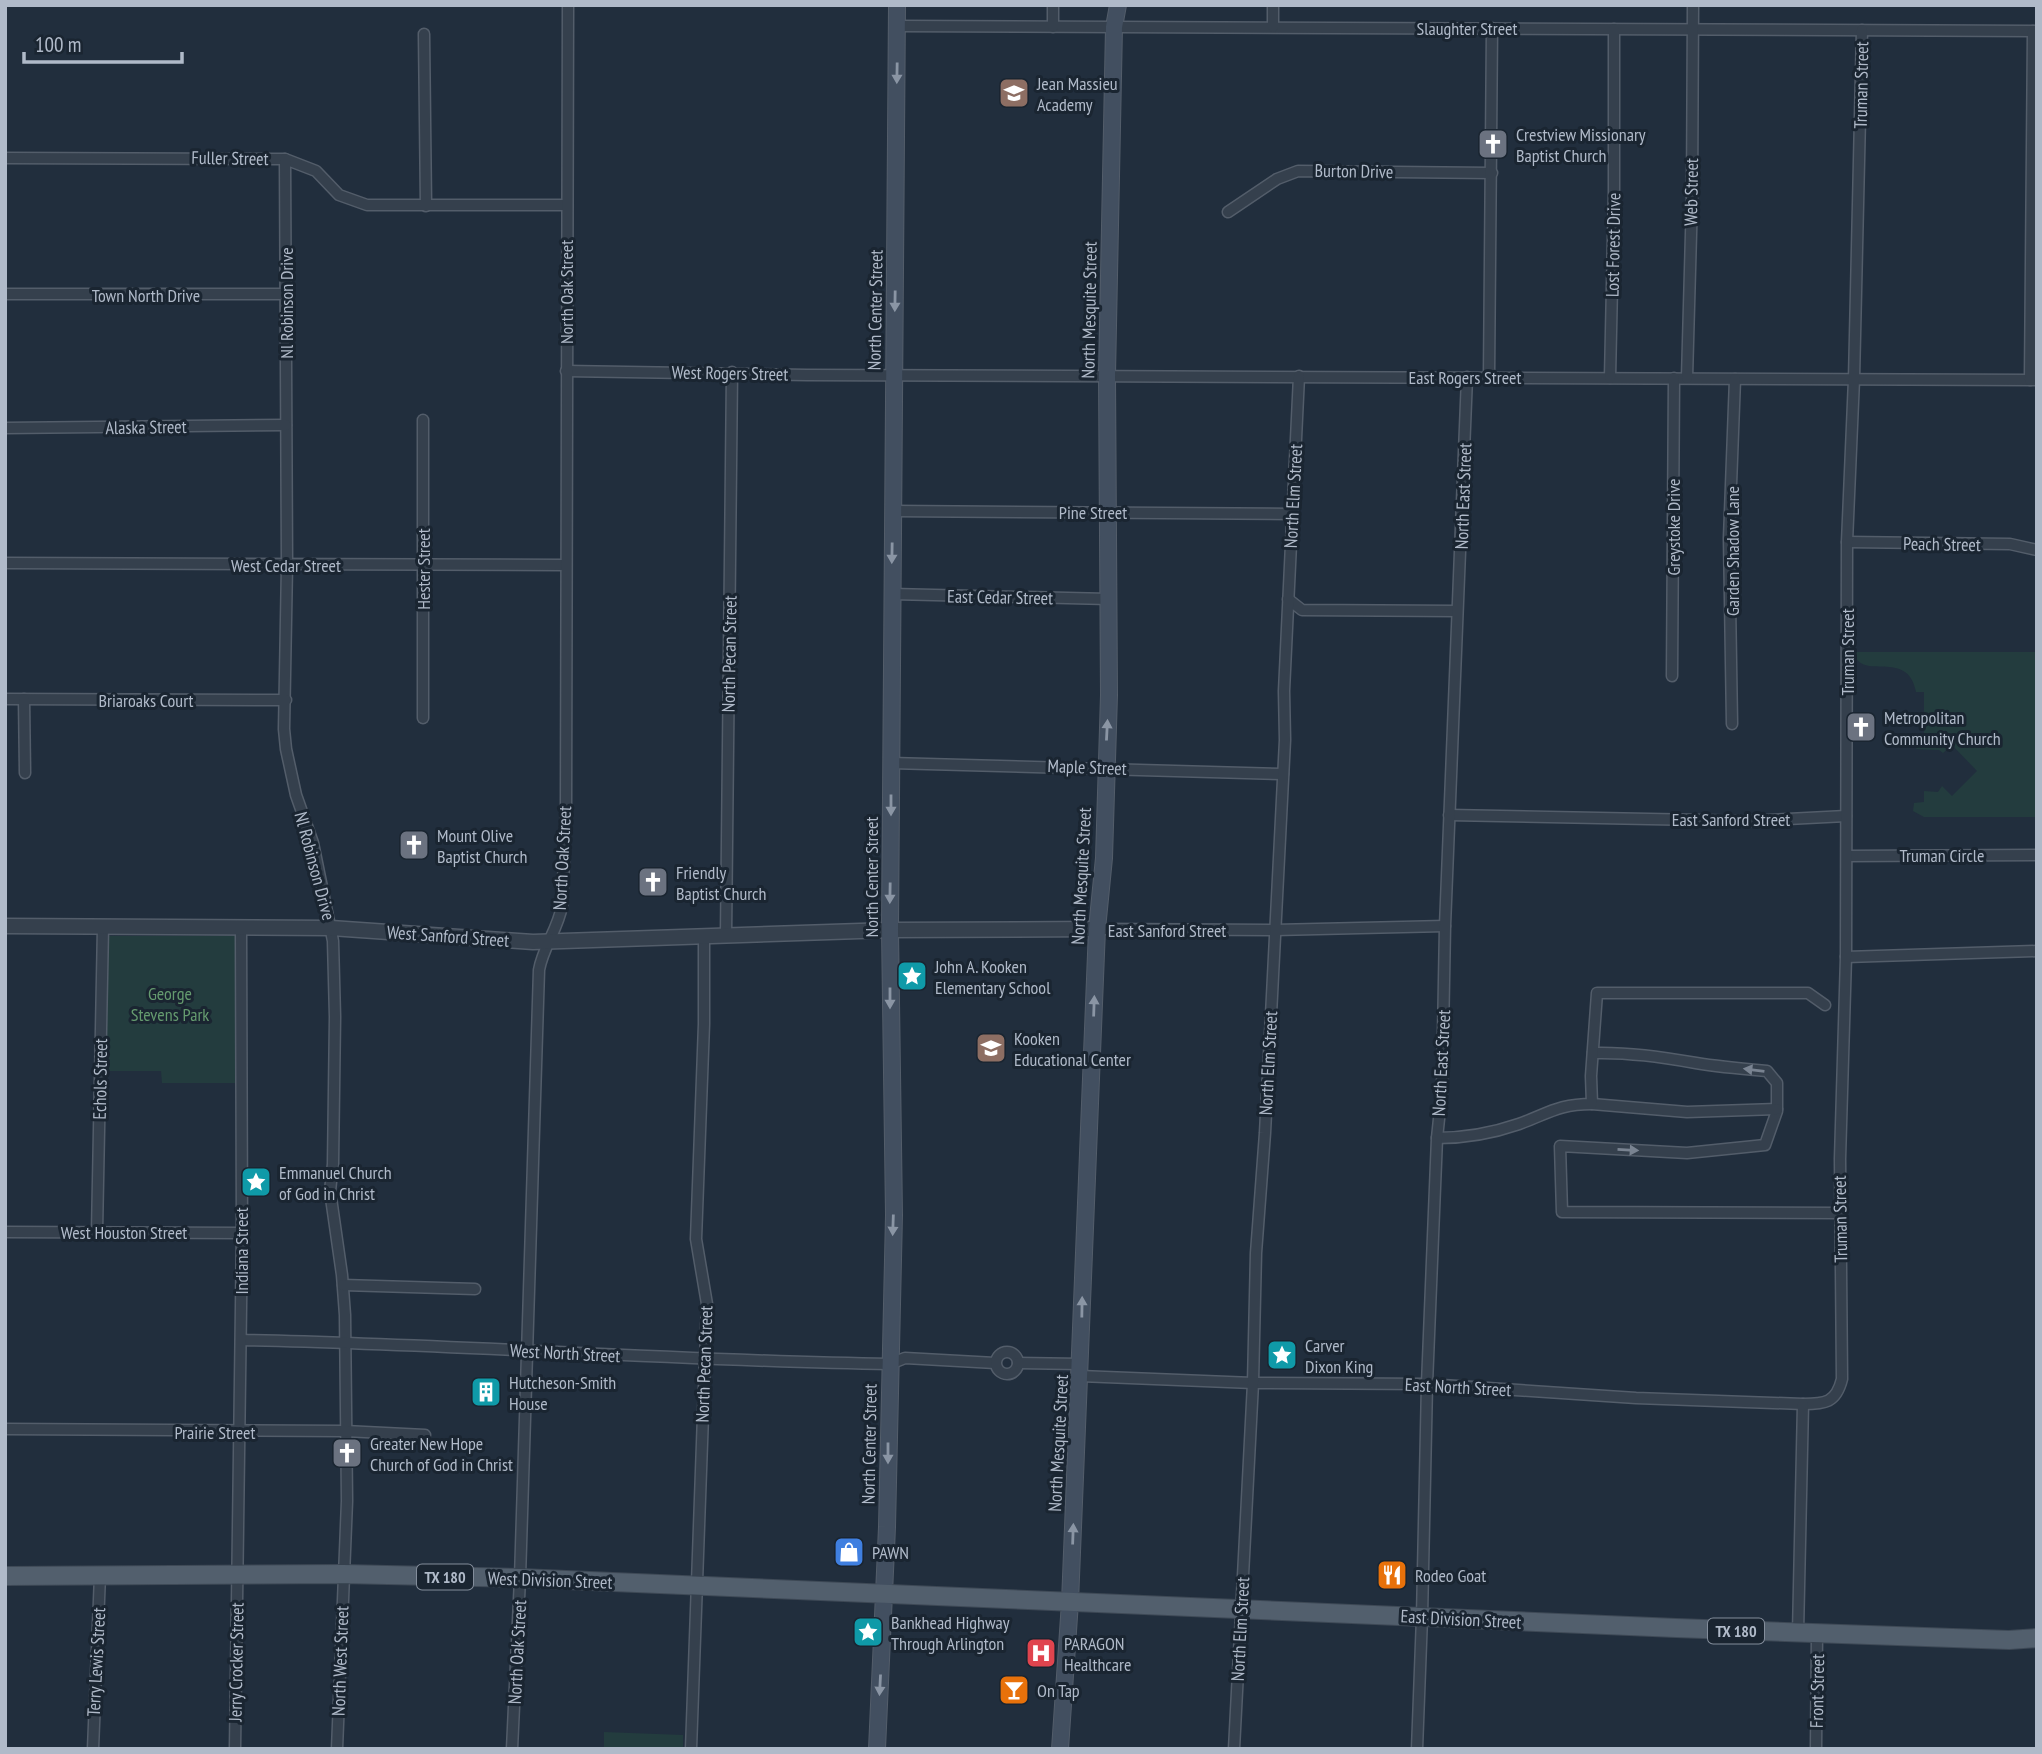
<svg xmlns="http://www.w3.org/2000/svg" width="2042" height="1754" font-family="'PT Sans Narrow',sans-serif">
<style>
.green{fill:#233c3e}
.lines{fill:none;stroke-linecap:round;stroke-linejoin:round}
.minor-casing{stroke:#535d6a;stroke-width:13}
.tertiary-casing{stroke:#535d6a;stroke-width:17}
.secondary-casing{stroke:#535d6a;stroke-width:18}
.primary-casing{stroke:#3e4956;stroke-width:20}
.minor{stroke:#35404d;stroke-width:10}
.tertiary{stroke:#35404d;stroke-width:14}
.secondary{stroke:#424f60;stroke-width:16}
.primary{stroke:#525f6d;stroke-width:18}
.oneway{fill:#8a95a4}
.oneway2{fill:#798391}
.labels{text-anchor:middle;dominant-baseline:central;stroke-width:6;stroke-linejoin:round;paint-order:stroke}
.shield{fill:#1a2531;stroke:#838d9b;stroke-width:2}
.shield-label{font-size:16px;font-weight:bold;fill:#b0bac9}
.street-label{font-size:18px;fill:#b0bac9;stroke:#1a2531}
.poi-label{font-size:18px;fill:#b0bac9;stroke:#1a2531;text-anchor:start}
.park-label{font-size:18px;fill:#659b6f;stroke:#1a2531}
</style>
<rect width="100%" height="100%" fill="#212e3d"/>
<g class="green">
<path d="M1854 652H2037V817H1924L1913 811 1914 803 1924 802V791L1938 792 1942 786 1952 796 1977 771 1952 745 1943 753 1939 750 1916 749 1917 747 1924 746V692H1916C1908 647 1860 683 1854 652Z"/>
<path d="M105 936H236V1083H162L161 1071H105Z"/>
<path d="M604 1732 683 1735V1749H604Z"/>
</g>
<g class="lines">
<g class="minor-casing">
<g id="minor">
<path d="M897 26 2037 31"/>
<path d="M1053 27V5"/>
<path d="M1273 27V5"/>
<path d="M424 34 426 206"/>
<path d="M5 158 285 159 316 171 339 195 367 205H567"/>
<path d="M285 159 287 565 284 729 286 749 296 795 313 843 333 941 335 1017 333 1164 330 1191 342 1275 345 1315 347 1501 337 1749"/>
<path d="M1228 212 1277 179 1298 171 1492 173"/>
<path d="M5 294H286"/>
<path d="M566 371 807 375 2037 380"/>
<path d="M1489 377 1492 28"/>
<path d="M1610 378 1614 193V29"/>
<path d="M1687 378 1692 198 1693 5"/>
<path d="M2030 380 2033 31"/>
<path d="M423 420V718"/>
<path d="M5 428 286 425"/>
<path d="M893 511 1293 514"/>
<path d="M1847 542 2010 544 2037 550"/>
<path d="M5 563 566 565"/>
<path d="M892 594 1109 599"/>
<path d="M1288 599 1302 610 1457 611"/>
<path d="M1672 676 1674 378"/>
<path d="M5 699 286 700"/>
<path d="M24 699 25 773"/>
<path d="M1732 724 1729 538 1735 379"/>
<path d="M891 763 1283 774"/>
<path d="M1449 815 1749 821 1846 816"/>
<path d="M1847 856 2037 855"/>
<path d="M1097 929 1275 930 1445 926"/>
<path d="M726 936 732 372"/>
<path d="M1846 957 2037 951"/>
<path d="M1593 1053C1628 1052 1661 1057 1696 1063 1720 1067 1744 1069 1767 1071L1777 1083V1111L1765 1145 1687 1153 1560 1146 1562 1212 1840 1213"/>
<path d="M1592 1104 1687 1112 1777 1109"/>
<path d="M1437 1138C1465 1138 1493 1133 1519 1124 1549 1113 1559 1104 1592 1104L1591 1076 1597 993H1808L1825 1005"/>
<path d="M5 1232 242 1233"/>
<path d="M97 1232 103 927"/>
<path d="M343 1285 475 1289"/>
<path d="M241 1340C457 1344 674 1361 890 1364L905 1358 995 1363"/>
<circle cx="1007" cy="1363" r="11"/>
<path d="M1018 1363 1081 1364"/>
<path d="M1080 1376 1253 1383 1427 1384 1636 1398 1803 1404C1825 1404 1836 1403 1842 1379L1840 1159 1846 957 1847 542 1854 379 1862 30"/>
<path d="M5 1429 345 1431 425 1435"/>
<path d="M1798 1633 1803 1404"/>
<path d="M93 1749 100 1575"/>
<path d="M235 1749 242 1233 241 928"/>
<path d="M512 1749 520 1578 539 970C543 947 558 929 562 906L566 811 568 5"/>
<path d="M691 1749 707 1304 696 1239 704 1024V937"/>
<path d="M1234 1749 1253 1383 1256 1253 1265 1133 1285 740 1284 691 1299 376"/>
<path d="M1417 1749 1422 1617 1427 1384 1437 1138 1442 1090 1445 926 1467 377"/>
<path d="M1816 1749 1817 1634"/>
</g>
</g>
<g class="tertiary-casing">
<path id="tertiary" d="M5 926 331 928 533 942 890 930 1097 929"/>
</g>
<g class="secondary-casing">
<g id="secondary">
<path d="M877 1749 887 1527 894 1215 890 930 897 5"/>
<path d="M1060 1749 1070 1602 1097 929 1104 858 1109 695 1107 375 1114 27 1118 5"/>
</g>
</g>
<g class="primary-casing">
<path id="primary" d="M5 1576 343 1574 520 1578 1676 1628 2009 1640 2037 1638"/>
</g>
<use href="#minor" class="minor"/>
<use href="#tertiary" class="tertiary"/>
<use href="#secondary" class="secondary"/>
<use href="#primary" class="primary"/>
</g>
<defs><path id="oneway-solid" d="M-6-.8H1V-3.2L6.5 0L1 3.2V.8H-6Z" transform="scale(1.75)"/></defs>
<g class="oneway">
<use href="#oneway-solid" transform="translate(897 73) rotate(91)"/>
<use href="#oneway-solid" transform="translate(895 301) rotate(91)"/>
<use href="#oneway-solid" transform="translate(892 553) rotate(91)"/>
<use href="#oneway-solid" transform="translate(1107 730) rotate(-87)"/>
<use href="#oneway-solid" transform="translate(891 805) rotate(90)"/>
<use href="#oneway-solid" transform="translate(890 893) rotate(91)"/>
<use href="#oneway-solid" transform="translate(890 998) rotate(90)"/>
<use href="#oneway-solid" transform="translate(1094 1006) rotate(-88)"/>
<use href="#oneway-solid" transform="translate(893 1225) rotate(92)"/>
<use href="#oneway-solid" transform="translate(1082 1307) rotate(-89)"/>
<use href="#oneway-solid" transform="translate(888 1453) rotate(90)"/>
<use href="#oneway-solid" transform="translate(1073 1534) rotate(-88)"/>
<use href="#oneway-solid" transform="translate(880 1685) rotate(93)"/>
</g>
<g class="oneway2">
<use href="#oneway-solid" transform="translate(1754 1070) rotate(-173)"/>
<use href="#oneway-solid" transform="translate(1628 1150) rotate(3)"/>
</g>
<defs>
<g id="school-square" transform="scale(1.575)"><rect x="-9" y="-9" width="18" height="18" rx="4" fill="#8d6e63" stroke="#1a2531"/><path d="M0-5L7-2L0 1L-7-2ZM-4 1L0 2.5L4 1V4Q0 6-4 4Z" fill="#fff"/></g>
<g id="church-square" transform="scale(1.575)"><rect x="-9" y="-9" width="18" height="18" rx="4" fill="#6b7280" stroke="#1a2531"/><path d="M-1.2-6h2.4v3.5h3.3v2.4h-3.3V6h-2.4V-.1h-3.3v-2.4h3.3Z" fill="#fff"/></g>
<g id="sight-square" transform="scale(1.575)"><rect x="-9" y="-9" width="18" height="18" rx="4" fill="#0f9aa8" stroke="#1a2531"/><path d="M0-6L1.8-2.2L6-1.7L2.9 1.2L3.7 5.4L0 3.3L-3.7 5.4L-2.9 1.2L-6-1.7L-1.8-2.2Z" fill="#fff"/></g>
<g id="building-square" transform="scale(1.575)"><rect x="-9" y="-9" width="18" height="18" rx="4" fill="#0f9aa8" stroke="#1a2531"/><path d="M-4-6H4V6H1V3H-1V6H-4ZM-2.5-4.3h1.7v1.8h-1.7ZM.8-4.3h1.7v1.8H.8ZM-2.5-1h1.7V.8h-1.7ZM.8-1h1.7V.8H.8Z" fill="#fff"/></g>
<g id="shop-square" transform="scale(1.575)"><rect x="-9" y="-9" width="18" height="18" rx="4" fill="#3f7fe0" stroke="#1a2531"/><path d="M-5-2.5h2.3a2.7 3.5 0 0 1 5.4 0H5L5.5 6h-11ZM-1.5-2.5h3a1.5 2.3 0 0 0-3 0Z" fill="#fff"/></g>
<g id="restaurant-square" transform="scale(1.575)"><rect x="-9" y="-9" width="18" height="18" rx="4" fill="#e8710a" stroke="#1a2531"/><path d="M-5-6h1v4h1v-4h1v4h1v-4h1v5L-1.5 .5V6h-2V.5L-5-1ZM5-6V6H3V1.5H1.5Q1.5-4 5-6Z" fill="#fff"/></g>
<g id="hospital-square" transform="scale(1.575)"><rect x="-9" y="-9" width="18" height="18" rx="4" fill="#e0444e" stroke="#1a2531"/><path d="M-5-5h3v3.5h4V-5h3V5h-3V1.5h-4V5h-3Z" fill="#fff"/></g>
<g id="bar-square" transform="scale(1.575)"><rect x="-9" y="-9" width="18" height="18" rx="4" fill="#e8710a" stroke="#1a2531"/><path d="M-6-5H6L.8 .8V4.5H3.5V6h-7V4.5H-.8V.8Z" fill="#fff"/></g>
</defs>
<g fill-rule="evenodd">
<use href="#school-square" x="1014" y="93"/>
<use href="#church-square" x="1493" y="144"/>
<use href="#church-square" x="1861" y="727"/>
<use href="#church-square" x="414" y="845"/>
<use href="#church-square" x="653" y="882"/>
<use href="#sight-square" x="912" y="976"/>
<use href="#school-square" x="991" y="1048"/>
<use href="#sight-square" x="256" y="1182"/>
<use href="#sight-square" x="1282" y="1355"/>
<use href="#building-square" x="486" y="1392"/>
<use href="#church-square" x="347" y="1453"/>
<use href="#shop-square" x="849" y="1552"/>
<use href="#restaurant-square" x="1392" y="1575"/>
<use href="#sight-square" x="868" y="1632"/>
<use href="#hospital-square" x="1041" y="1653"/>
<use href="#bar-square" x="1014" y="1690"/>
</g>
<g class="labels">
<g class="shield">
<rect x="417" y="1564.5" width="56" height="25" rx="5"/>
<rect x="1708" y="1618.5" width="56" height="25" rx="5"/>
</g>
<g class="shield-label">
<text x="445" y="1577">TX 180</text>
<text x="1736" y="1631">TX 180</text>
</g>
<g class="street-label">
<text x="1467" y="28">Slaughter Street</text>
<text transform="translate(1861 85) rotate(-89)">Truman Street</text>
<text transform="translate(230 158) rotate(1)">Fuller Street</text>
<text transform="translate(1354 171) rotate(1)">Burton Drive</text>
<text transform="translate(1691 192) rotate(-89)">Web Street</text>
<text transform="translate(1613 245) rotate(-89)">Lost Forest Drive</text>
<text transform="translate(566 292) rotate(-90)">North Oak Street</text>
<text x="146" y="295">Town North Drive</text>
<text transform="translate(286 303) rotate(-90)">Nl Robinson Drive</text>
<text transform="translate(875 310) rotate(-89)">North Center Street</text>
<text transform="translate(1089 310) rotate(-89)">North Mesquite Street</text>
<text transform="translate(730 373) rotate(1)">West Rogers Street</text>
<text x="1465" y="377">East Rogers Street</text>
<text transform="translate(146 427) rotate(-1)">Alaska Street</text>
<text transform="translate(1293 496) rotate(-87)">North Elm Street</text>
<text transform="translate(1463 496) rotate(-88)">North East Street</text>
<text x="1093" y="512">Pine Street</text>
<text transform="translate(1673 527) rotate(-90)">Greystoke Drive</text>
<text transform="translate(1942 544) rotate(1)">Peach Street</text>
<text transform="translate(1732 551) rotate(-90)">Garden Shadow Lane</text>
<text x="286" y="565">West Cedar Street</text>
<text transform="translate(423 569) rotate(-90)">Hester Street</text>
<text transform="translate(1000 597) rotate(1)">East Cedar Street</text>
<text transform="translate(1847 652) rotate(-90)">Truman Street</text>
<text transform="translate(729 654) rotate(-89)">North Pecan Street</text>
<text x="146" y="700">Briaroaks Court</text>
<text transform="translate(1087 767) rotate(2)">Maple Street</text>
<text x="1731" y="819">East Sanford Street</text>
<text x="1942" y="855">Truman Circle</text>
<text transform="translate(562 858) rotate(-87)">North Oak Street</text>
<text transform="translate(315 866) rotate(75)">Nl Robinson Drive</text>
<text transform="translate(1081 876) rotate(-87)">North Mesquite Street</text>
<text transform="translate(871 877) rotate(-90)">North Center Street</text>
<text x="1167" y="930">East Sanford Street</text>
<text transform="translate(448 936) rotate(4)">West Sanford Street</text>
<text transform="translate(1268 1063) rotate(-87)">North Elm Street</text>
<text transform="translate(1441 1063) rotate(-87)">North East Street</text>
<text transform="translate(100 1079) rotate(-89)">Echols Street</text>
<text transform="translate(1840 1219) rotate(-91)">Truman Street</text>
<text x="124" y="1232">West Houston Street</text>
<text transform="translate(241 1251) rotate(-90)">Indiana Street</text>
<text transform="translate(565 1353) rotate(3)">West North Street</text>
<text transform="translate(704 1364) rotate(-88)">North Pecan Street</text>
<text transform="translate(1458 1387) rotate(3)">East North Street</text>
<text x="215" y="1432">Prairie Street</text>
<text transform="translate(1058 1443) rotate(-87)">North Mesquite Street</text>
<text transform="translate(869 1444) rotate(-89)">North Center Street</text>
<text transform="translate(550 1580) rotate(2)">West Division Street</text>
<text transform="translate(1461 1619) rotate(3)">East Division Street</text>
<text transform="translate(1240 1629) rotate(-87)">North Elm Street</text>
<text transform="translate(517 1652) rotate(-87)">North Oak Street</text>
<text transform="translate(340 1661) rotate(-88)">North West Street</text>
<text transform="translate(96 1662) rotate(-87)">Terry Lewis Street</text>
<text transform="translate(236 1662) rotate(-89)">Jerry Crocker Street</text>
<text transform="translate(1817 1691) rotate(-89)">Front Street</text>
</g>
<g class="poi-label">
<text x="1037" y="83">Jean Massieu<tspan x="1037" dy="21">Academy</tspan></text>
<text x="1516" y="134">Crestview Missionary<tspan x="1516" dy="21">Baptist Church</tspan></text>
<text x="1884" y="717">Metropolitan<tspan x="1884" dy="21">Community Church</tspan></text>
<text x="437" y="835">Mount Olive<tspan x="437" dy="21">Baptist Church</tspan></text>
<text x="676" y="872">Friendly<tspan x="676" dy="21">Baptist Church</tspan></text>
<text x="935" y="966">John A. Kooken<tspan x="935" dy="21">Elementary School</tspan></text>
<text x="1014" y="1038">Kooken<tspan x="1014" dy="21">Educational Center</tspan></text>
<text x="279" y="1172">Emmanuel Church<tspan x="279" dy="21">of God in Christ</tspan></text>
<text x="1305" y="1345">Carver<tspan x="1305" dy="21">Dixon King</tspan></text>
<text x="509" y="1382">Hutcheson-Smith<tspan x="509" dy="21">House</tspan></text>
<text x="370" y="1443">Greater New Hope<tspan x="370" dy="21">Church of God in Christ</tspan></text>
<text x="872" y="1552">PAWN</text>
<text x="1415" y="1575">Rodeo Goat</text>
<text x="891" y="1622">Bankhead Highway<tspan x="891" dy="21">Through Arlington</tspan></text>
<text x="1064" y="1643">PARAGON<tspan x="1064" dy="21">Healthcare</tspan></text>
<text x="1037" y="1690">On Tap</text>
</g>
<g class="park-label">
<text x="170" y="993">George<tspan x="170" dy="21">Stevens Park</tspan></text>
</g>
</g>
<rect width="2042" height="1754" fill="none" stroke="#b0bac9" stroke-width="14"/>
<path d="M24 52v10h158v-10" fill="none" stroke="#b0bac9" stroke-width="3.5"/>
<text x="35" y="52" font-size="21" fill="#b0bac9" stroke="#1a2531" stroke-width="5" paint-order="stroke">100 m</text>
</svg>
